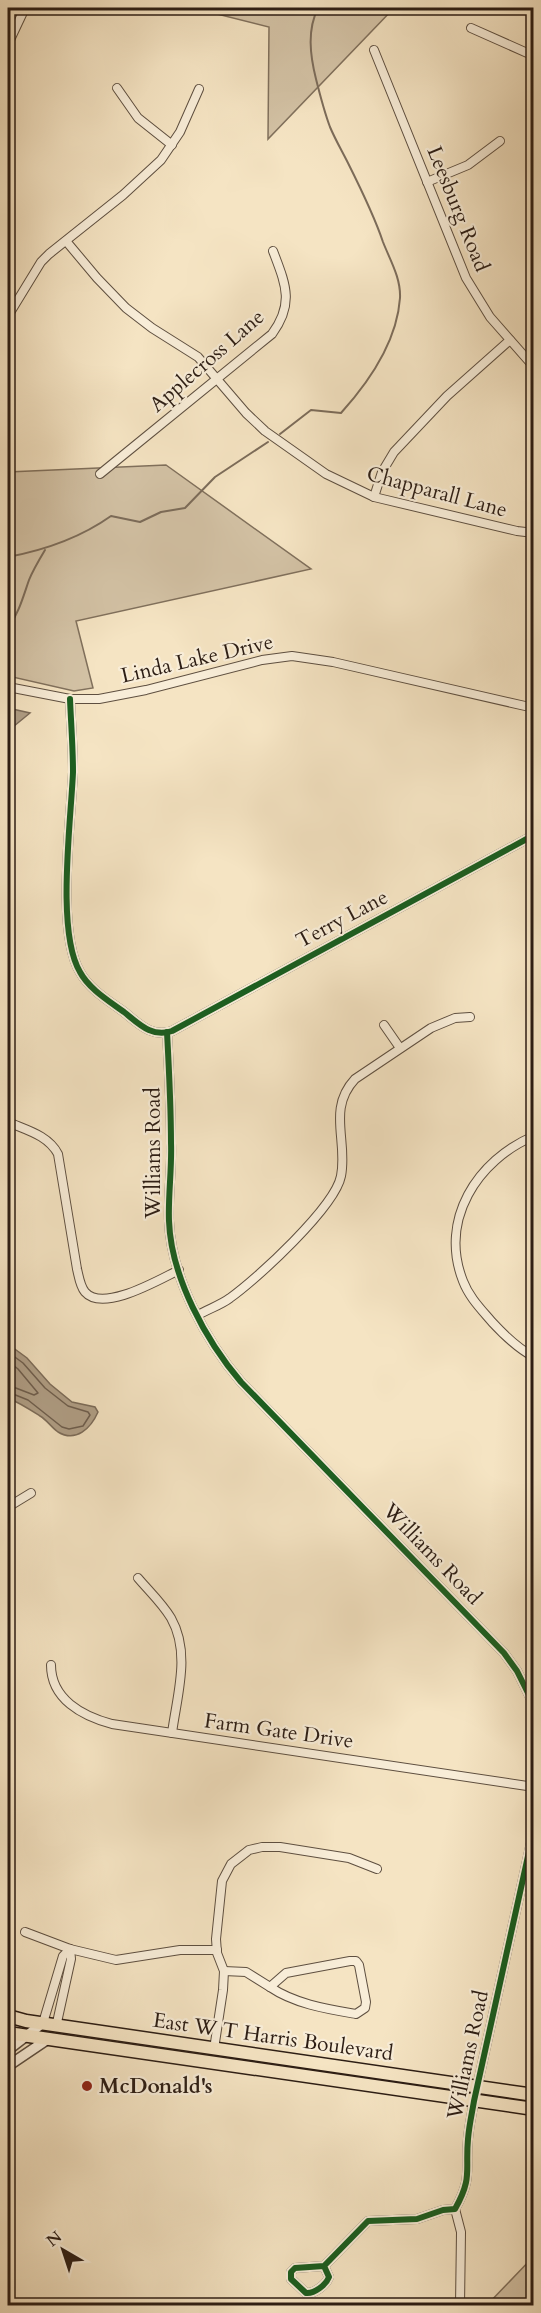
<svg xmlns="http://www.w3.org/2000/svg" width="541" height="2313" font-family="Cardo,serif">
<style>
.green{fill:#d3c2a5;stroke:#80705c;stroke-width:1.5}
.water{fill:#b1a088;stroke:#7c6c5a;stroke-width:1.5}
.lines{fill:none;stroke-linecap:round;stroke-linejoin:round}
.shore{stroke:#6e5e4e;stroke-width:1.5}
.stream{stroke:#7c6c5a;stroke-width:2}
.minor-casing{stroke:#5e4f40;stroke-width:10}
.tertiary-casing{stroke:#5e4f40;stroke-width:12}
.primary-casing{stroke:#2c1d14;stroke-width:15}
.minor{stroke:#f8edd8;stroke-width:8}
.tertiary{stroke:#f8edd8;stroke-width:9}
.primary{stroke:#f5e4c3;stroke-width:12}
.cycleway-casing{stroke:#f8edd8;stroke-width:10}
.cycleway{stroke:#1b5e20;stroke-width:6}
.poi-dot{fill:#8f2418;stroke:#f8edd8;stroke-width:2}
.labels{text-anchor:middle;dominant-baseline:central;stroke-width:4.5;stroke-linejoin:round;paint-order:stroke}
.street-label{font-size:21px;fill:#2c1d14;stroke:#f8edd8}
.poi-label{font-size:21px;font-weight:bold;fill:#2c1d14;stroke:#f8edd8;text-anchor:start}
</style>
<rect width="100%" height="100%" fill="#f5e4c3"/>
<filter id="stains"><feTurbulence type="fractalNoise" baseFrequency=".00333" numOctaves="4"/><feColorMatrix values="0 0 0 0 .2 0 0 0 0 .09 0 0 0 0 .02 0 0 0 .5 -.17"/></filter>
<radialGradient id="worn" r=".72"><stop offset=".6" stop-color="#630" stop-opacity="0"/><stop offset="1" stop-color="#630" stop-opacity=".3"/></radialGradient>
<g class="green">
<path d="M206 8H394L268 139 269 27 205 11Z"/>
<path d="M166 465 311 569 76 621 93 688 74 691 8 676V472Z"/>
<path d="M533 2257V2305H487Z"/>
</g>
<g class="water">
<path d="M8 708 30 713 8 731Z"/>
<path d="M8 1344 27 1358 50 1384 72 1402 95 1407 98 1412C91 1428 76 1443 58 1432 51 1427 47 1420 40 1416 29 1409 20 1403 8 1398Z"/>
</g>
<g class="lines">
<g class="shore">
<path d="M8 1352 23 1363 45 1388 68 1406 88 1412 90 1415 83 1426 69 1429 62 1427 28 1400 8 1392"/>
<path d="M8 1361 18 1369 38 1393 34 1395 8 1385"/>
</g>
<g class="stream">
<path d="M280 434 311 410 341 413C369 382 397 342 400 298 401 278 390 260 383 242 374 215 361 189 348 163 342 151 335 139 330 127 324 111 320 95 316 79 310 55 307 30 318 8"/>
<path d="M8 557C45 550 80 538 111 516L140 522 161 512 185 508 215 477 268 442"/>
<path d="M8 628C19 613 23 597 29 580 33 570 39 560 45 550"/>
</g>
<g class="minor-casing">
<g id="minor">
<path d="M471 28 534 56"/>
<path d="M8 44 25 8"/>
<path d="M374 50 466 278 490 317 534 367"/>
<path d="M117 88 138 118 172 145"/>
<path d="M427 182 468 165 500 141"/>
<path d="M66 241 97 278 126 308 152 328 198 357 246 413 265 431 326 474 374 497 517 531 534 533"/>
<path d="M8 316 41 262 49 254 123 195 161 160 180 132 199 89"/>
<path d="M100 474 272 334C295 303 285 283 273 251"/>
<path d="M374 497 382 472 394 452 447 396 510 340"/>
<path d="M8 687 70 699H99L146 690 262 660 292 656 333 662 534 708"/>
<path d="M70 699C71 723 73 748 73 772 71 821 56 932 80 972 89 989 109 1001 124 1012 139 1024 152 1038 172 1031L534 835"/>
<path d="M384 1025 400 1048"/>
<path d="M167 1032C169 1069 171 1106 171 1143 172 1169 168 1195 169 1221 171 1277 206 1341 241 1382L504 1653 517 1671 534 1705"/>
<path d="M8 1122C26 1130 48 1135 58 1154L77 1269C79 1277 80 1286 85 1292 103 1313 160 1279 179 1270"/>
<path d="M534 1136C477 1160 439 1220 463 1281 469 1297 481 1309 492 1322 504 1335 517 1348 534 1357"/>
<path d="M198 1315C208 1309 221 1305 230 1298 257 1279 335 1207 341 1176 348 1141 327 1109 355 1079L431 1028 455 1018 470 1017"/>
<path d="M8 1507 31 1493"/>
<path d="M138 1578C149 1591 162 1603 171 1618 191 1653 177 1695 172 1733"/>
<path d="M51 1665C51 1699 82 1716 112 1724L534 1787"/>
<path d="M25 1932 70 1949 116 1960 180 1950H217"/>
<path d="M350 1961H356L359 1965 366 2002 365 2008 356 2014C327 2009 295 2004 270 1987L286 1973Z"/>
<path d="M224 1971 246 1972 270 1987"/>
<path d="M43 2023 63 1956 70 1949"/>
<path d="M56 2027 71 1959 70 1949"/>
<path d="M214 2049 223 1990 224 1971 217 1953 216 1939 222 1881 231 1864 249 1850 262 1847H280L349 1858 377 1869"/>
<path d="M455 2209 461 2232 460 2306"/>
<path d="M324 2266 295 2268 291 2272V2279L306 2293C314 2294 326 2285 329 2277L324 2266 368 2221 417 2219 443 2210 455 2209C473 2177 465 2171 468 2139 469 2126 472 2113 474 2101L534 1829"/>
</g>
</g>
<g class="tertiary-casing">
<g id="tertiary">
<path d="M8 2050 43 2023"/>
<path d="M8 2066 48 2039"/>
</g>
</g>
<g class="primary-casing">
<g id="primary">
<path d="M8 2016 26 2021 534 2095"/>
<path d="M8 2033 534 2109"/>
</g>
</g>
<use href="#minor" class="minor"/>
<use href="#tertiary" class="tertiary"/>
<use href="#primary" class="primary"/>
<g class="cycleway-casing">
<g id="cycleway">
<path d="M70 699C71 723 73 748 73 772 71 821 56 932 80 972 89 989 109 1001 124 1012 139 1024 152 1038 172 1031L534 835"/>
<path d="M167 1032C169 1069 171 1106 171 1143 172 1169 168 1195 169 1221 171 1277 206 1341 241 1382L504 1653 517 1671 534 1705"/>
<path d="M324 2266 295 2268 291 2272V2279L306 2293C314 2294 326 2285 329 2277L324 2266 368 2221 417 2219 443 2210 455 2209C473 2177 465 2171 468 2139 469 2126 472 2113 474 2101L534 1829"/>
</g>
</g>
<use href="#cycleway" class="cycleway"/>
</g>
<circle class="poi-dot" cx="87" cy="2086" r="6"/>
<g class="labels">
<g class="street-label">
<text transform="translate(458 209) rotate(68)">Leesburg Road</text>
<text transform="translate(207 361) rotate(-41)">Applecross Lane</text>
<text transform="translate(437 492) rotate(15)">Chapparall Lane</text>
<text transform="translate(197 659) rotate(-13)">Linda Lake Drive</text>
<text transform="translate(342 919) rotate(-28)">Terry Lane</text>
<text transform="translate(153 1153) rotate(-90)">Williams Road</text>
<text transform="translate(432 1554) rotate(46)">Williams Road</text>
<text transform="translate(279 1731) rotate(8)">Farm Gate Drive</text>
<text transform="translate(273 2037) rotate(8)">East W T Harris Boulevard</text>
<text transform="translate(468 2055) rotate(-78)">Williams Road</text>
</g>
<g class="poi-label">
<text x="99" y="2086">McDonald's</text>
</g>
</g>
<rect width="541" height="2313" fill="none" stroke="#f5e4c3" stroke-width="30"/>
<rect x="9" y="9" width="523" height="2295" fill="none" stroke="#2c1d14" stroke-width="3"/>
<rect x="15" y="15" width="511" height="2283" fill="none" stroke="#2c1d14" stroke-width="1.5"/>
<g transform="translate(63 2250) rotate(321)" stroke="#f8edd8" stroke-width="4.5" paint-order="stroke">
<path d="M0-4.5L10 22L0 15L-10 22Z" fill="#2c1d14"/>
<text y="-9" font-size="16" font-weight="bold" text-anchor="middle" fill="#2c1d14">N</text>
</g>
<rect width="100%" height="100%" filter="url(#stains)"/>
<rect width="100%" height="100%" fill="url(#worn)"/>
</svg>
